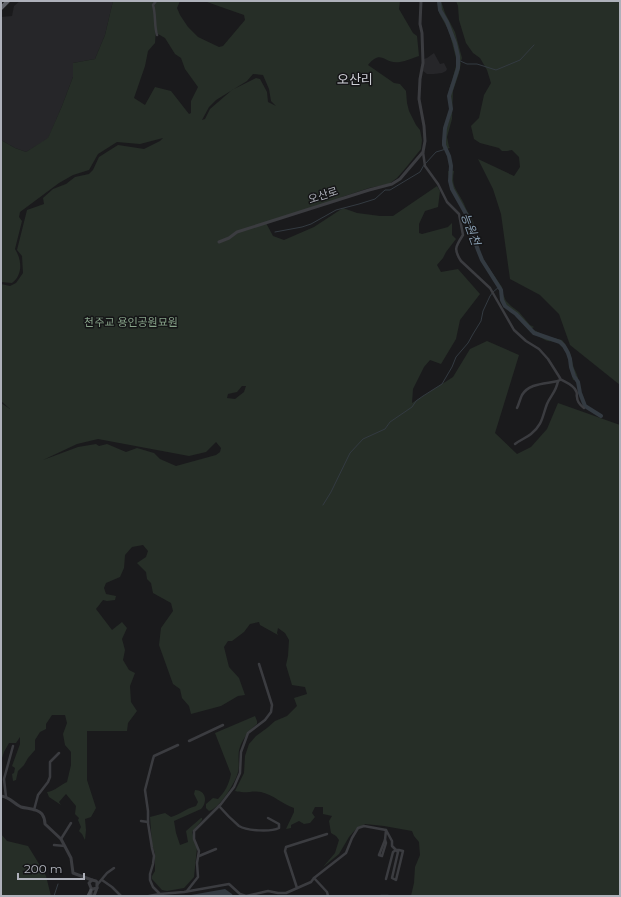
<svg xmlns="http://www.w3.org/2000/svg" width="621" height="897" font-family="Montserrat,'Noto Sans KR',sans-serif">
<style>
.built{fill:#262629}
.green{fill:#262e27;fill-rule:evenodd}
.water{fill:#333a41}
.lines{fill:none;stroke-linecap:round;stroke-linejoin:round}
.stream{stroke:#333a41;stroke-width:1}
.river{stroke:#333a41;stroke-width:4}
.minor{stroke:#3b3c40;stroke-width:2.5}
.tertiary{stroke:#3b3c40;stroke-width:3}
.secondary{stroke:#494b50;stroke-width:3}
.trunk{stroke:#606268;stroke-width:4}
.labels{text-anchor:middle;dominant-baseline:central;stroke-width:3;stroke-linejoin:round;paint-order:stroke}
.street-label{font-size:11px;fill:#aeb1ba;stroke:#151517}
.park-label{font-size:11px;fill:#87a389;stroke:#151517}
.water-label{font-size:12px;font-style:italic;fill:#889eb1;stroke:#151517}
.quarter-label{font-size:13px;fill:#ced0d6;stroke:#151517}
</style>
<rect width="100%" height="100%" fill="#1a1a1c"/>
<g class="built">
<path d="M20 1H113L105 35 95 59 73 63V77L62 106 48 139 26 152 15 148 1 140V17L12 16 14 6Z"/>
<path d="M434 53 440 64 444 63 447 69 446 71 442 73 434 74H427L423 71 424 59 427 58Z"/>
</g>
<g class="green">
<path d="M113 1H180L177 8 180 15 188 27 198 37 219 47 223 46 245 20 244 15 224 8 207 2 205 1H400L399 9 413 33 417 36 419 56C412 58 406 61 400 62 384 65 382 48 368 65L394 83 400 84 406 91 407 103 409 111 416 125 420 130 422 140 421 149 404 170 397 178 389 184 369 188 342 197 341 199 266 223 273 236 284 240 314 227 343 208 357 213 380 216H393L437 186 440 191 438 207 425 211 419 224V233L422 234 448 227 452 223V235L456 239 446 252 443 258 437 265 441 272 458 269 480 294 460 320 456 339 441 364 430 360 424 367 413 389 412 403 453 377 470 349 487 341 519 355 495 433 517 454 531 447 547 429 558 403 620 425V896H411L414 883 415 867 420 855 419 842 414 836 412 831 384 826 365 824 356 829 349 837 339 854 323 867 335 853 339 840 336 836 331 833 329 821 332 816 323 814V807H315L312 813 315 817 310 823 304 824 299 821 291 825V828L286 829 294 812V808C282 804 274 795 261 792 253 790 245 794 235 791L244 773 245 756 249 744 256 736 267 728 275 721 287 716 297 706 294 698 307 694 305 687 292 685 286 665 288 656 289 640 285 633 278 628 277 633 278 635 260 625 259 622 250 624 244 632 232 641H228L224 647 229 667 239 678 245 695 238 696 221 706 191 714 189 706 182 698 180 689 173 684 159 645 161 628 173 611 171 603 153 593 151 583 147 579 146 572 137 563 146 557 148 551 143 545 132 547 125 555 124 568 120 577 106 583 104 588 106 594 116 596 115 600 107 601 103 600 96 609 112 630 122 622 127 628 122 639 125 650 123 660 129 670 135 673 130 686 131 702 137 711 128 723 127 731H87V780L96 808 91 817 85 819 86 830 85 840 82 834 79 831 81 827 78 820 79 818 75 814 76 806 66 794 59 802 61 805 49 797 47 792C55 791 60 785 67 782L71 765V752L65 745 63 734 67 723 65 715H52L46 724V729L40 732 35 740V750L28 758 24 765 18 771 16 780 13 781 12 774 14 773 15 768 12 766 20 744V737L16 743H9L4 752 1 761V403L10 409 1 401V284L10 286 16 283 23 273 22 256 17 250 27 210 44 204 43 198 53 189 66 184 75 177 89 174 93 170 99 157 118 145 144 149 160 141 163 138 140 144 117 142 98 154 89 170 73 175 59 183 20 212 19 217 22 221 15 249C22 260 23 275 12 283L1 282V140L15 148 26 152 48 138 62 106 73 77V63L95 59 105 35ZM156 29 158 34 165 38 175 54 181 58 185 69 198 87 191 101V113L189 114 171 91 155 87 145 105 134 98 145 66 148 51 155 43ZM253 74 263 75 269 89 271 101 276 106 268 102 267 92 260 79 256 78 232 90 210 109 205 119 202 120 209 107 216 100 247 81ZM242 386H246L244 392 235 399 227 398 228 394 237 392ZM98 439 189 456 206 452 216 442 221 448 220 452 216 455 176 466 160 459 154 453 137 448 126 452 107 444 99 446 96 444 78 447 43 460 77 444Z"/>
<path d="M437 1H438L440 9 439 1H441L445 13 455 32 462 58 461 61 459 60C459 45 449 22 441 10 446 25 456 40 458 56 459 70 450 81 448 95 448 100 451 105 450 110 450 123 440 135 445 149H443V141L445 128 450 109 448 96 457 62 449 31 439 13Z"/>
<path d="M456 1H620V385L570 345 559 314 540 295 510 279 501 214 493 189 478 159 514 176 520 167 519 157 512 150 507 151H502L499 148 480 143 474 139 471 126 479 118 484 95 491 83 487 70 480 58 473 53 466 43 459 20 458 6Z"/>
<path d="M459 61 461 63 459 73 453 91 452 119 447 137 449 147 450 148 446 149C441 132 451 124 451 109 451 104 449 99 450 94 452 83 458 73 459 61Z"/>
<path d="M451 170 454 171C451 185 456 189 462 200 465 205 466 210 469 214 471 218 474 221 474 226L472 228 470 220 465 212C467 217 471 223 472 229H471C471 214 457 203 451 190 449 184 449 177 448 171H451C449 181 451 191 458 199 451 188 451 184 451 170Z"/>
<path d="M474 241 475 242 476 241 482 256 485 262 502 287 503 294 506 301 511 306 519 312 530 325 534 327 531 329 513 313 505 307 501 300 500 291 498 289 499 288C501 292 501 297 502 301 505 307 513 313 519 317L506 305 503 300 501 290 489 271 498 286V288L495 282 481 261Z"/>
<path d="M534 330 546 336 562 340C569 348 571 355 573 365 574 369 577 374 578 378L577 379 575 377 576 380H573C571 370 569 351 560 344 556 341 552 342 548 341 543 340 538 335 534 333L560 341 534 332 533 331Z"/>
<path d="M255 716 257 721V724C250 730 243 738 240 747 237 755 240 764 238 772 236 782 219 809 209 811L206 808V804L213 798 218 799C225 792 229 784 231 774L215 733Z"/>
<path d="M195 790C206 790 208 802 201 809L174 821 176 833 180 845 188 842 186 831 201 818H202V820L192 832 197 848 194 877 184 888 167 891 162 890 152 879V876L155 871V853L152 845 150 817 165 813 171 817C181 814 185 809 196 806L198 802 194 794Z"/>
<path d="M1 834 7 841 28 846 36 859 46 876 51 896H1Z"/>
</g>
<path class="water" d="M225 889 232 894 233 896H191V895Z"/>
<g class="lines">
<g class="stream">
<path d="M458 60 467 64H477L496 70 520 60 534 45"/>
<path d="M426 163 436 152 446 149"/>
<path d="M275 232 302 227 311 224 336 210 359 204 375 199 385 190H390L420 172 424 165"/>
<path d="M323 505 331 492 350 453 363 439 385 429 390 422 412 407 416 401 423 396 442 384 452 367 456 357 468 343 473 334 481 321 483 311 490 296 493 292 499 287"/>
<path d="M54 896 58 884"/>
</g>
<path class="river" d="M439 1 440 10 447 22 455 43 458 56V68L449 96 451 109 445 128 444 141V145L449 156 451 166 450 181 452 189 470 221 473 236 478 250 482 260 501 290 502 300 505 306 516 314 534 333 560 342 564 346 568 353 570 359 571 367 574 376 578 382 580 393 585 406 601 416"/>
<g class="minor">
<path d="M156 1 153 5C156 15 154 25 157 35"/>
<path d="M423 152 425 166 438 184 447 202 459 214 463 235C456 246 453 249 461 261L490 288 514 330 526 341 539 349 548 359 560 378V380L558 381C545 384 529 383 522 395 520 399 519 404 517 408"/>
<path d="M560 379C565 382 574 385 576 391 578 394 576 394 577 397 577 402 580 405 584 408"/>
<path d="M515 444C520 440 526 438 531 434 543 424 542 417 547 404 551 395 556 392 558 381"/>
<path d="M189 741 223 725"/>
<path d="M6 797 4 779 13 746"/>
<path d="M219 806C225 813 232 820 239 826 247 831 271 832 279 828V824L268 818"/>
<path d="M34 810 38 795 48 782 50 777V762L59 753"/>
<path d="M141 821 148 822"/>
<path d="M61 839 71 823"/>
<path d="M54 845 65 846"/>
<path d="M379 855 385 840 386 830 392 841V846L398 852 392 878 396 880 403 851 399 850H396"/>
<path d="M379 855 382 856 386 843 385 840"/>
<path d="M199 856 216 849"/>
<path d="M314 878 327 892 328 896"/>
<path d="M386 879 393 852 396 850"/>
<path d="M102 880 112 887 121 896"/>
<path d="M97 885 107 873 114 868"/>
<path d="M297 888 285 851 286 847 327 834"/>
<path d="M187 891 198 877 197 863 199 851 194 839V831L221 804 234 787 240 773 241 752 248 733 265 720 271 712 272 705 259 664"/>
<path d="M159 893 153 887 150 880V874L153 864 154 856 152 848 148 823V811L145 790 153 759 154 756 178 745"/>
<path d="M149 896 160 894 184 892 229 884 240 894 246 896 268 891 278 893H286L311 882 314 878 346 853 352 838 358 828 364 826 386 830"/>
<path d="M381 896H388"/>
</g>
<g class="tertiary">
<path d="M219 242 229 238 237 232 369 190 392 184 400 179 423 152 425 141 424 126 419 99 420 79 423 63 422 33 420 24 421 1"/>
<path d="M1 796C10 797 13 803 21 807 28 809 37 808 42 814 44 817 45 820 45 824L61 839 71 858 73 873 92 880"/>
<path d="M91 896V888L89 883 92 880 96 881 97 882V888L93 889 91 888"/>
<path d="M94 896 97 888"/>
</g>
<path class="secondary" d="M88 896 91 890"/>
<path class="trunk" d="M1 8 8 1"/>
</g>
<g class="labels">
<g class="street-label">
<text transform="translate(323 195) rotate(-18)">오산로</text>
</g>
<g class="park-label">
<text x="131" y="322">천주교 용인공원묘원</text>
</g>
<g class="water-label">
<text transform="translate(471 229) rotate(70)">능원천</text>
</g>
<g class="quarter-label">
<text x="355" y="79">오산리</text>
</g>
</g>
<rect width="621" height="897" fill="none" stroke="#aeb1ba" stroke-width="4"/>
<path d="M18 873v6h66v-6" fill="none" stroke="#aeb1ba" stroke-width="2"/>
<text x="24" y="873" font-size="12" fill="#aeb1ba" stroke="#151517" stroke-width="3" paint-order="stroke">200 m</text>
</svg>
